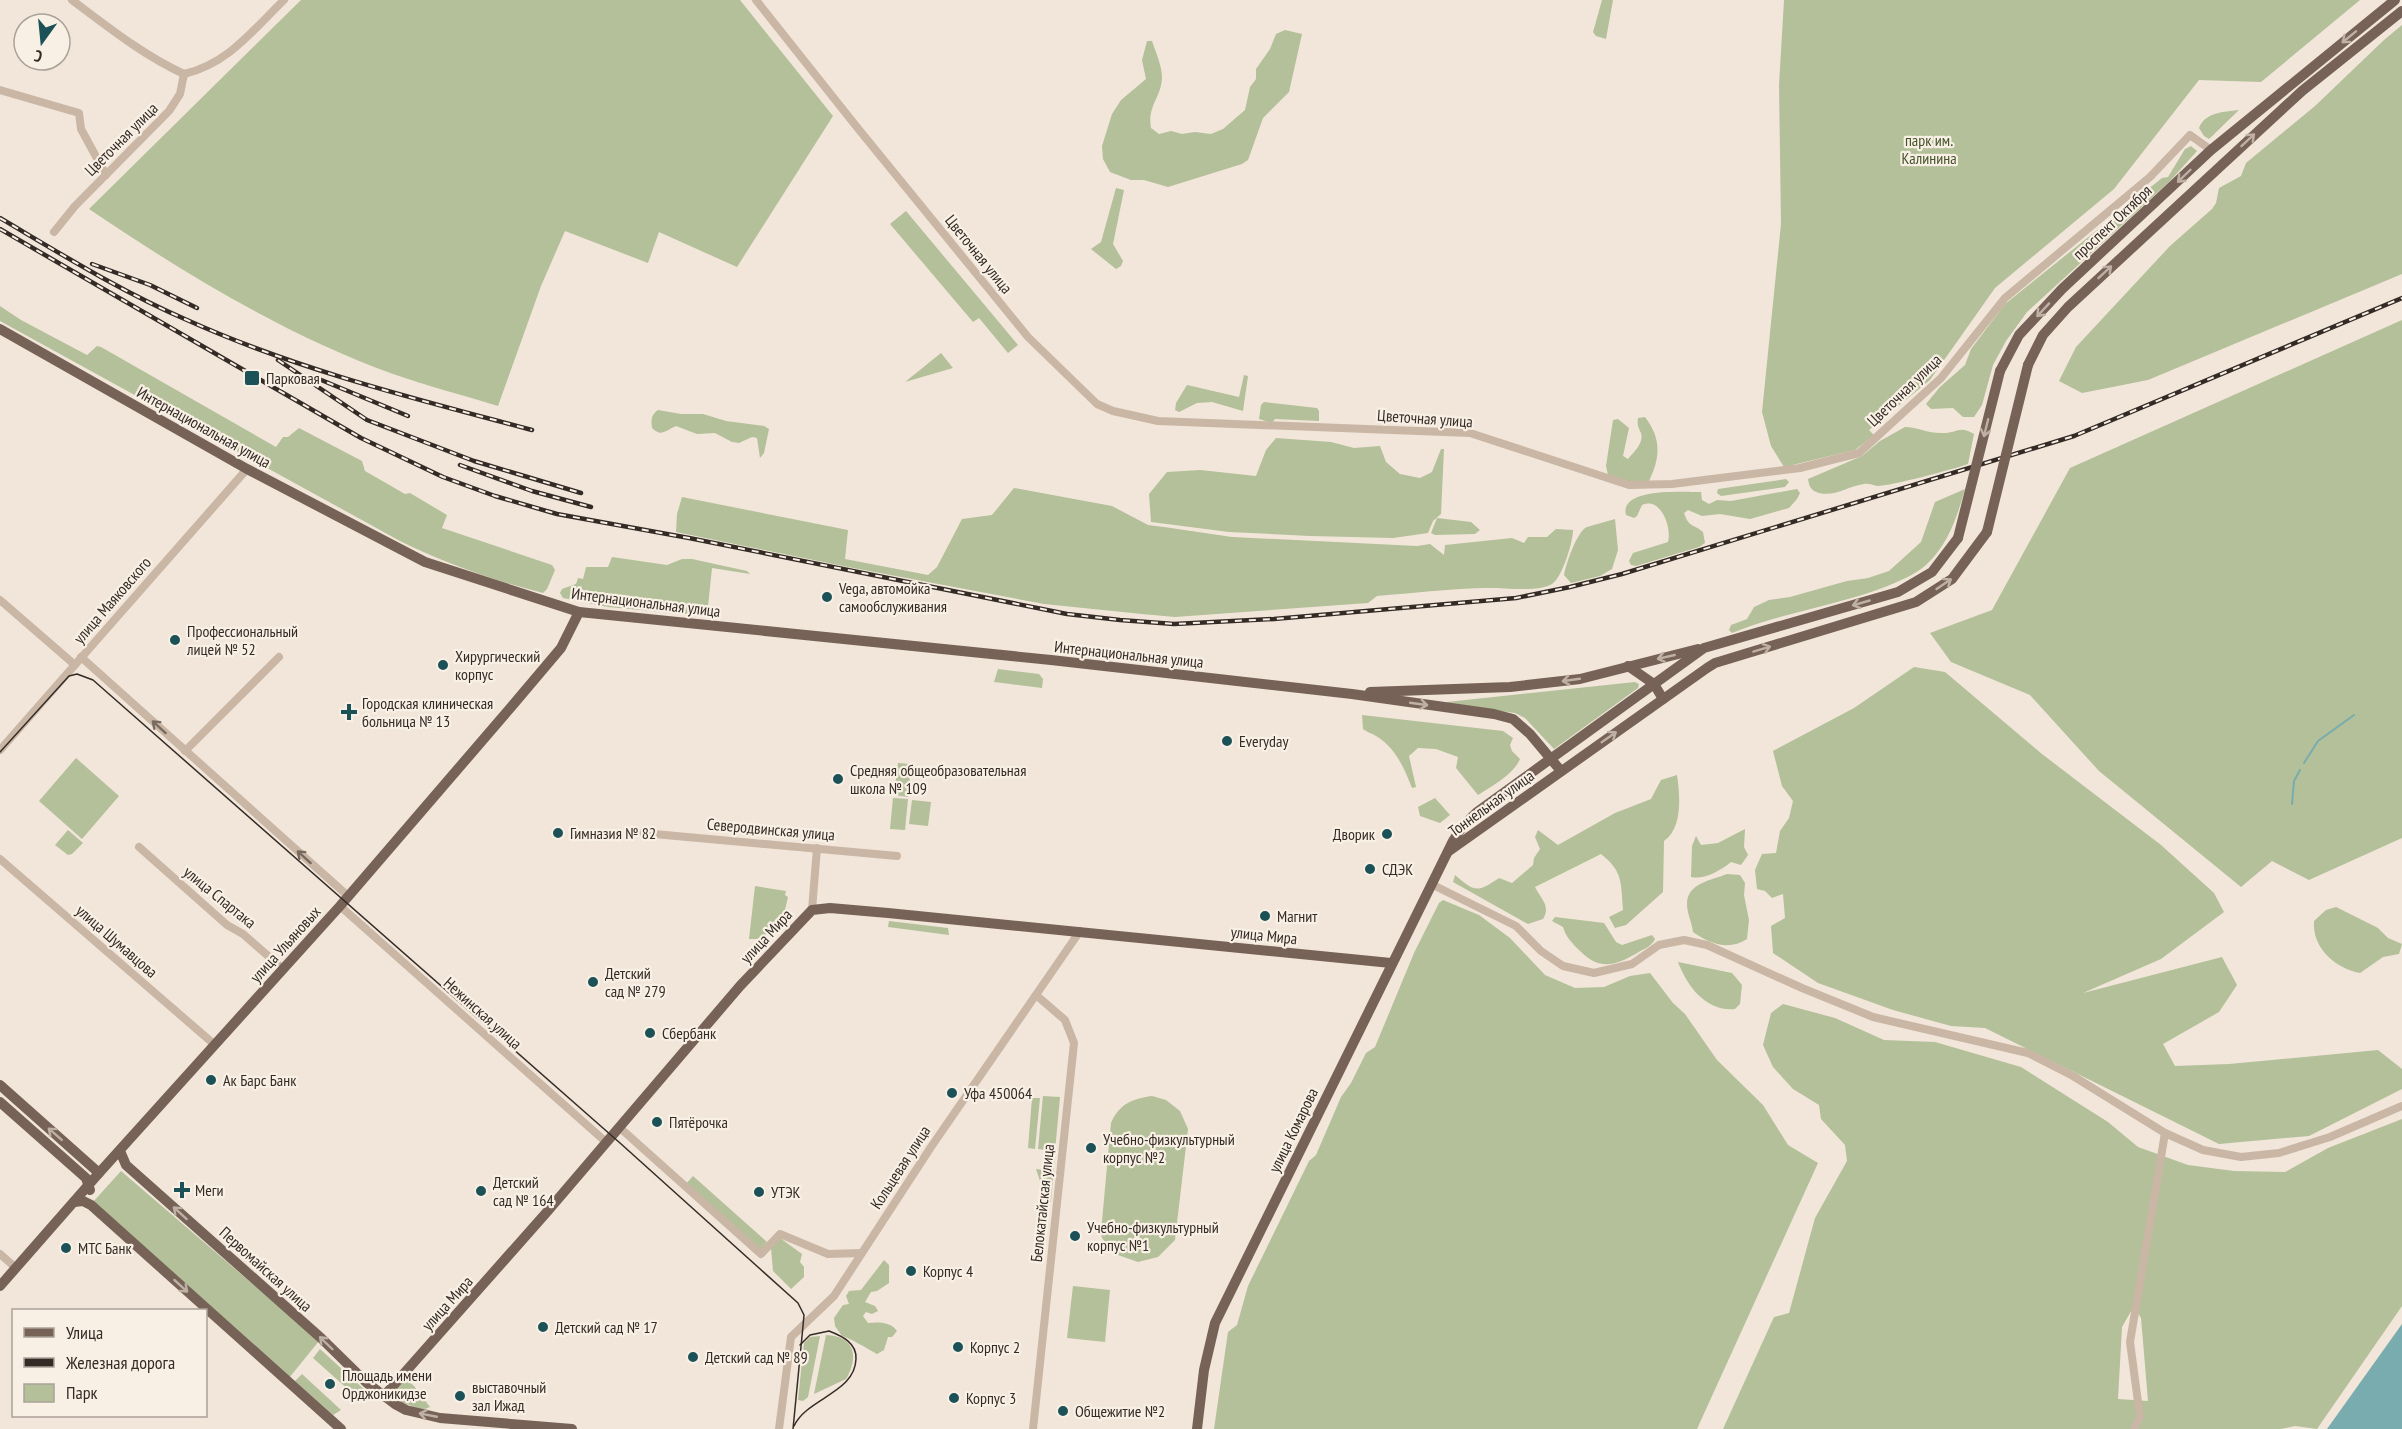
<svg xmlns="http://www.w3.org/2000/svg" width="2402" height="1429" font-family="'PT Sans Narrow',sans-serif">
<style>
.green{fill:#b3c099;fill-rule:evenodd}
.water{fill:#78acaf}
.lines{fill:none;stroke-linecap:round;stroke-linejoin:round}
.stream{stroke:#78acaf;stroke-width:2}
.minor{stroke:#c9b6a5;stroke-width:8}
.major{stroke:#776257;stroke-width:10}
.tram{stroke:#352b26;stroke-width:1.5}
.rail-casing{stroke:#352b26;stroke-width:4.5}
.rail{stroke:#f9f0e5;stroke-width:2;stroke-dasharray:7;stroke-linecap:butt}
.major-bridge{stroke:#776257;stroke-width:10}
.oneway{stroke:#beb0a5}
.oneway2{stroke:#786a5f}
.poi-dot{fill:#1c5257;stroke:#f9f0e5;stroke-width:2}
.labels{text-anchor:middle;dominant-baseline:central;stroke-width:4.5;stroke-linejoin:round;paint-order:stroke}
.street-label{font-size:16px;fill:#352b26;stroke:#f9f0e5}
.park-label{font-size:16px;fill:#44532a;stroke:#f9f0e5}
.poi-label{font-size:16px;fill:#352b26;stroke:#f9f0e5;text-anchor:start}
</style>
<rect width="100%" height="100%" fill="#f1e6d9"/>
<g class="green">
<path d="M301 0H740L833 116 737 267 659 232 648 263 565 231 541 286 498 406C463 395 427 386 393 374 287 336 182 272 89 209Z"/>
<path d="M1602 0H1613L1606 39 1596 36 1593 32Z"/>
<path d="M1784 0H2360L2261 82 2199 80 2114 189 1995 288 1930 380 1869 430 1874 435 1855 450 1784 467 1771 446 1762 412 1781 224 1779 85Z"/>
<path d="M2402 25V274L2148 380 2082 393 2059 381 2076 347 2170 246 2212 209 2216 203 2219 188 2241 176 2246 163 2315 106 2384 40Z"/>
<path d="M1285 30 1302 34 1289 92 1263 118 1248 160 1242 164 1168 187 1144 180H1131L1110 172 1103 159 1102 146 1112 114 1121 100 1146 79 1142 60 1147 41H1152C1156 53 1162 66 1162 78 1161 98 1147 106 1151 128L1159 134 1171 131 1182 134 1195 132 1211 134 1223 129 1245 110 1250 87 1256 79V69L1270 49 1276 34Z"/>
<path d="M2239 110 2209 139 2204 136 2199 128C2205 112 2224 112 2239 110Z"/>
<path d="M2191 146 2197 151 2170 181 2027 312 2006 341 1993 365 1982 405 1974 417H1963L1953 408 1931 409 1926 404 1940 387 1965 365 1971 349 2005 304 2162 178 2168 177 2185 149Z"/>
<path d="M1116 188 1124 190 1113 244 1123 261 1121 266 1116 269 1091 249 1101 242Z"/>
<path d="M906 211 1018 345 1008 353 979 318 973 322 890 224Z"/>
<path d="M0 306 21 320 87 355 97 346 101 347 276 447 283 437H288L299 428 362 461 365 471 405 494 410 493 447 515 442 528 552 565 555 570 547 589 543 593C495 581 444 563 400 541L0 321Z"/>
<path d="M2402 320V838L2309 880 2272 861 2241 887 2099 771 2030 695 1951 662 1930 633 1992 610 2070 468Z"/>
<path d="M941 353 953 368 905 382Z"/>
<path d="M1244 375 1248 376 1243 411 1212 402 1197 403 1179 412 1175 410 1176 403 1187 385 1239 397Z"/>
<path d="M1264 402 1317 408 1319 411V421L1275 419 1272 423 1259 419 1261 405Z"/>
<path d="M658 410 681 414H703L726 421 764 426 769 429 764 453 760 458 757 438 752 437 739 443 732 442 715 433 697 434 676 426C665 431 661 437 652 428 651 420 651 415 658 410Z"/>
<path d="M1645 417C1661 438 1661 457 1649 481H1627L1608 475 1606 466 1613 420 1618 419 1629 428 1623 456 1628 459C1634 452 1644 443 1641 433 1638 427 1637 424 1638 418Z"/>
<path d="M1905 427C1918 427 1929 434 1943 433 1958 433 1959 425 1974 434L1968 464C1954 469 1891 486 1877 486 1872 485 1869 483 1864 484 1848 486 1836 497 1819 493 1811 491 1809 486 1808 479L1862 456 1880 441Z"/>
<path d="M1276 438 1331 442 1354 448 1380 446 1386 462 1400 474 1420 478 1432 472 1441 449H1444L1441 514 1433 521 1428 533 1393 538 1310 536 1229 532 1151 522 1149 494 1167 472 1200 470 1256 476 1266 450Z"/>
<path d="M1786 479 1789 482 1785 487 1721 496 1717 493 1718 489Z"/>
<path d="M1014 488 1112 506 1148 525 1164 527 1232 537 1417 546 1430 544 1444 555 1445 545 1512 538 1524 543 1528 537H1547L1556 529 1573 530C1573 542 1562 578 1552 584 1537 593 1502 587 1483 588 1448 589 1412 593 1377 596L1368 603 1175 617 1142 614 1044 604 848 567 676 532 677 514 682 497 848 530 845 559 928 575 937 567 962 519 992 515Z"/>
<path d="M1797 489 1800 493 1797 499 1789 508 1750 519 1720 514 1702 516 1688 510 1684 513C1689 528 1694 524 1703 532L1705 543 1699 547 1636 566 1631 565 1629 561 1633 553 1668 542C1672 528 1661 496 1642 505L1637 516 1634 518 1626 515C1619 487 1684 492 1701 492L1702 500 1709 504 1717 500 1731 501Z"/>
<path d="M1965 489C1957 517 1948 545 1926 565 1915 575 1899 581 1885 587 1835 606 1781 613 1732 633L1729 630 1731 625 1747 619 1754 607 1769 600 1790 597 1847 581 1868 578 1889 571 1921 542 1935 502Z"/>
<path d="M1437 518 1471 522 1480 530 1475 534 1435 535 1431 533Z"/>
<path d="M1615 519 1618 550 1612 569 1600 576 1571 583 1564 575C1566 564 1577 531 1587 527 1596 524 1606 522 1615 519Z"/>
<path d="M612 557 667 565 682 559H692L747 571 750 574 712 568 707 616 608 607 563 598 560 593 562 589 576 584 578 578 583 579 586 567H608Z"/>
<path d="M1914 667 1945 672 2042 754 2161 845 2214 893 2224 912 2161 959 2083 993 2222 957 2237 985 2219 1012 2163 1044 2175 1066 2229 1064 2378 1050 2402 1069V1089L2309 1136 2219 1144 1985 1028 1951 1026 1893 1010 1818 983 1773 953 1771 926 1785 918 1783 894 1772 898 1765 891 1757 889 1755 870 1762 854 1776 853 1780 831 1789 818 1793 801 1782 786 1773 751 1854 708Z"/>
<path d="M998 669 1039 674 1043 679 1042 688 994 682Z"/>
<path d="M1635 682 1639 684 1638 688 1554 749 1525 718 1515 713 1448 704 1447 702Z"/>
<path d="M1362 715 1503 731 1513 738 1510 745 1512 751 1520 759C1514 774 1492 786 1478 795L1456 768 1458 757 1436 749 1418 748 1409 756 1416 787 1412 788C1404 768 1396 748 1376 736 1372 733 1368 733 1363 729Z"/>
<path d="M76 758 119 796 82 839 39 801Z"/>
<path d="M898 763 911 764 908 797 894 795Z"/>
<path d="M1677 775C1680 795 1683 828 1664 841L1663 892 1626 925 1615 928 1609 917 1623 910C1621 883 1623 871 1601 854L1535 887C1541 899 1551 906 1543 919L1528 924 1453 882 1455 875C1475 892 1477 893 1499 878L1512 883 1533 865 1534 858 1540 849 1535 837 1538 830 1558 845 1615 813 1651 799 1661 780Z"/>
<path d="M893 798 908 799 905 830 890 829Z"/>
<path d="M1435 798 1450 815 1440 823 1420 816 1418 807Z"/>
<path d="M912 800 931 802 928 826 909 824Z"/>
<path d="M1745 829 1744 847 1748 855 1741 865 1731 862C1720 871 1704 880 1691 877L1692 846 1696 836 1701 845 1718 843Z"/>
<path d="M68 830 83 843 72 854 68 855 55 845Z"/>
<path d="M1727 874 1740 875 1745 883 1744 895 1749 920 1747 939C1729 951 1710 944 1693 932 1692 923 1687 913 1687 904 1687 883 1712 880 1727 874Z"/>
<path d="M755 886 786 891 785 895 788 897 784 914 762 939H749Z"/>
<path d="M1443 900 1479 915 1510 938 1545 975 1575 988 1604 987 1630 976 1650 973 1673 1003 1685 1014 1717 1060 1763 1105 1788 1145 1818 1163 1697 1429H1214L1228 1332 1237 1325 1248 1286 1309 1161 1316 1155 1341 1097 1351 1083 1366 1053 1375 1047 1414 953 1439 903Z"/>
<path d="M2336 907 2378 928 2388 938 2402 944 2399 954 2383 957 2360 973C2335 968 2312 948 2314 921L2326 910Z"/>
<path d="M1555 917 1604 923 1616 942 1622 945 1652 935 1655 939C1652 946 1644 949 1637 953 1613 967 1599 970 1579 950 1571 942 1566 937 1563 927L1552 921Z"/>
<path d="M889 921 948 928 949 935 888 927Z"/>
<path d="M1678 962 1732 973 1742 985 1740 1004 1735 1009C1706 1012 1687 986 1678 962Z"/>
<path d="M1783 1004 1835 1018 1884 1040 1935 1042 2021 1067 2108 1122 2138 1147 2188 1165 2234 1171 2285 1172 2328 1148 2402 1119V1306L2317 1429 2295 1426 2281 1429H1723L1774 1317 1789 1313 1815 1218 1847 1161 1845 1145 1821 1119 1819 1105 1793 1089 1773 1067 1763 1045 1771 1013ZM2134 1306 2141 1318 2148 1401 2118 1399 2122 1327Z"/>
<path d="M1043 1096 1060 1097 1055 1151 1038 1149Z"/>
<path d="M1152 1096 1166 1100 1180 1111 1188 1129 1175 1240 1158 1257 1138 1262 1118 1255 1111 1250 1102 1238 1101 1232 1111 1123C1119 1104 1132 1099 1152 1096Z"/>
<path d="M1032 1098H1040L1035 1149 1028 1148Z"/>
<path d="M1045 1154 1055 1155 1051 1202H1047L1036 1169 1044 1170Z"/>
<path d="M121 1171 319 1341 289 1378 93 1202Z"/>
<path d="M693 1176 767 1242 760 1250 686 1184Z"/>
<path d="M780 1238 802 1254 800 1262 804 1267V1277L791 1289 773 1271 771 1248Z"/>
<path d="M884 1260 889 1265V1283L877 1291 871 1292 865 1302 875 1306 878 1311 872 1314 866 1312 863 1316 868 1323C879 1322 891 1322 897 1331L892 1337H888L884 1350 877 1354C870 1350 848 1337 842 1336L835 1326 834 1318 843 1305 849 1304 846 1296 849 1291 861 1290Z"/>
<path d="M1073 1286 1110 1290 1105 1342 1067 1338Z"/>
<path d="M826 1335C855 1336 859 1357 846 1379L814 1394Z"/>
<path d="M820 1336 808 1397 803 1401 798 1400 804 1343 810 1337Z"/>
<path d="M320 1349 368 1393 360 1400 313 1358Z"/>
<path d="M302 1374 341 1410 333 1415 295 1381Z"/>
<path d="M408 1381 414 1386 430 1407 422 1410 389 1397 398 1384Z"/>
</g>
<path class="water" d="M2402 1324V1429H2327Z"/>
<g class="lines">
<g class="stream">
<path d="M2304 763 2318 741 2354 715"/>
<path d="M2292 804 2294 781 2300 770"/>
</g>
<g class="minor">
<path d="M72 0C108 27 143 55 184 74"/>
<path d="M756 0 856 126 1028 337 1097 404 1113 411 1158 421 1470 433 1629 485 1672 484 1800 468 1859 453 1941 378 2005 298 2150 177 2190 135 2211 150"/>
<path d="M184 74C228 64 253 30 284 0"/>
<path d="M0 90 79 113 81 129 106 175"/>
<path d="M54 232 75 206 169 111 180 94 184 74"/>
<path d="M0 600 75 665"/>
<path d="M81 657 348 896"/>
<path d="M0 750 247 469"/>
<path d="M185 751 279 657"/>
<path d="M643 833 897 856"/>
<path d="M139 847 227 925 243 934 283 969"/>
<path d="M0 859 215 1045"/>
<path d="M1431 884 1516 926 1541 951 1563 966 1594 973 1632 964 1659 945 1684 940 1707 945 1802 988 1873 1017 2028 1053 2073 1076 2165 1133 2203 1150 2241 1157 2279 1153 2330 1137 2402 1106"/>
<path d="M340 906 606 1142"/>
<path d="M812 910 817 848"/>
<path d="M619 1127 761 1254 780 1234 828 1254 861 1253"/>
<path d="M0 1254 16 1268"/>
<path d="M779 1429 791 1337 834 1296 931 1147 1080 931"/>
<path d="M1033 1429 1074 1043 1065 1020 1036 995"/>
<path d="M2134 1429 2140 1417 2130 1342 2165 1133"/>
</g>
<g class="major">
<path d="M0 329 247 469 425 562 579 612 1051 660 1352 694 1494 714 1513 719 1530 734 1561 771"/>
<path d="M2028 365 2043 335 2068 307 2302 91 2402 11"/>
<path d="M2000 371 2019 335 2062 289 2211 150 2395 0"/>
<path d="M1628 666 1654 684 1663 699"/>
<path d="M1370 692 1510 687 1580 679 1698 649"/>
<path d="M1449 851 1707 668 1715 663 1916 602 1952 579 1987 532"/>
<path d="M0 1085 99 1173"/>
<path d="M0 1102 86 1178 90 1190"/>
<path d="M120 1151 126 1165 321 1338 367 1383 395 1404 406 1410 440 1418 572 1429"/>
<path d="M74 1202 83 1201 91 1205 341 1429"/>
<path d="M0 1286 99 1173 340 906 512 706 561 648 579 612"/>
<path d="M384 1396 546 1213 740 986 812 910 830 908 888 913 1391 963"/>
<path d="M1197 1429 1204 1370 1215 1323 1453 841 1462 827 1477 812 1704 648 1898 592 1932 572 1958 538"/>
</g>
<g class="tram">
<path d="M0 752 69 676 77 674 93 680 620 1143 798 1303 804 1315 803 1326 793 1429"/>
<path d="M794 1426C807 1398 855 1393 856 1359 857 1343 842 1336 829 1331L810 1335 800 1345"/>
</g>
<g class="rail-casing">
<g id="rail">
<path d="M0 218C61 254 122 292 187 320 298 370 416 399 532 430"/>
<path d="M0 229 361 438 443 477 495 496 557 514 689 538 1067 614 1120 620 1174 624 1274 619 1516 598 1570 587 1622 574 2074 436 2402 298"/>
<path d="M92 264 150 285 197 308"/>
<path d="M278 360 367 420 474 461 581 493"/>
<path d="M314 377 408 416"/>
<path d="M460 465 532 491 591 507"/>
</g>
</g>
<use href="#rail" class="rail"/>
<g class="major-bridge">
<path d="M1987 532 2028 365"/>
<path d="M1958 538 2000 371"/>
</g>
</g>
<defs><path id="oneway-shaft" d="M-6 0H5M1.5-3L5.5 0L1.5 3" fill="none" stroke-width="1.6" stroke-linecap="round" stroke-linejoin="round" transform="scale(1.5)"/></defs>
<g class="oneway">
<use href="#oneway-shaft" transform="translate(2349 37) rotate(141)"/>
<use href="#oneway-shaft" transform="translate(2248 140) rotate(-43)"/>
<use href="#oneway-shaft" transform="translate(2184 176) rotate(136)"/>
<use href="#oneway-shaft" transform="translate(2105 272) rotate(-43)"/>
<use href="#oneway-shaft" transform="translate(2043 310) rotate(133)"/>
<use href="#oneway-shaft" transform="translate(1986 428) rotate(104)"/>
<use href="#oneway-shaft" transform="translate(1944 584) rotate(-34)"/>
<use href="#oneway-shaft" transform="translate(1861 603) rotate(164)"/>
<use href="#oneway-shaft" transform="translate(1762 649) rotate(-17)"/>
<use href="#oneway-shaft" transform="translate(1666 657) rotate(167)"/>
<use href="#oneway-shaft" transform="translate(1571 680) rotate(172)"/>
<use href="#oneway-shaft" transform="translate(1419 704) rotate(8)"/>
<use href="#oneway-shaft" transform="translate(1609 737) rotate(-35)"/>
<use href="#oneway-shaft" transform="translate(55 1134) rotate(-139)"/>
<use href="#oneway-shaft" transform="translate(180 1213) rotate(-138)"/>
<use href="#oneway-shaft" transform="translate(181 1286) rotate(42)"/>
<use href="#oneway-shaft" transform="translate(326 1343) rotate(-136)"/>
<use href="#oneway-shaft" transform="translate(428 1415) rotate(-169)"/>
</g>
<g class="oneway2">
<use href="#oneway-shaft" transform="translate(159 727) rotate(-138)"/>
<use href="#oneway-shaft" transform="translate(304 857) rotate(-138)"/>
</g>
<g class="poi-dot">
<rect x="244" y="370" width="16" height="16" rx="3"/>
<circle cx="827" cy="597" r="6"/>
<circle cx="175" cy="640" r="6"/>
<circle cx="443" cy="665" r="6"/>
<path d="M346 703h6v6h6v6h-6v6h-6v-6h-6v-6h6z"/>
<circle cx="1227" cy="741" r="6"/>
<circle cx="838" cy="779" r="6"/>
<circle cx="558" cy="833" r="6"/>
<circle cx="1387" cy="834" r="6"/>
<circle cx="1370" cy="869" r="6"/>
<circle cx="1265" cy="916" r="6"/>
<circle cx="593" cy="982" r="6"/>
<circle cx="650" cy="1033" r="6"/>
<circle cx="211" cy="1080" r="6"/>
<circle cx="952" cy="1093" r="6"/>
<circle cx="657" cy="1122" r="6"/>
<circle cx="1091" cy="1148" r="6"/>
<path d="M179 1181h6v6h6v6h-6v6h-6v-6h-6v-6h6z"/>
<circle cx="481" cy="1191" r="6"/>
<circle cx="759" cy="1192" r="6"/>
<circle cx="1075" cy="1236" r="6"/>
<circle cx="66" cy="1248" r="6"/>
<circle cx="911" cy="1271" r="6"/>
<circle cx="543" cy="1327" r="6"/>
<circle cx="958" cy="1347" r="6"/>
<circle cx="693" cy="1357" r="6"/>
<circle cx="330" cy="1384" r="6"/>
<circle cx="460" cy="1396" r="6"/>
<circle cx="954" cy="1398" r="6"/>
<circle cx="1063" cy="1411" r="6"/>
</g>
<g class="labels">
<g class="street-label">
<text transform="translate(121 139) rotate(-45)">Цветочная улица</text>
<text transform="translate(2112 222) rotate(-43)">проспект Октября</text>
<text transform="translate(979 254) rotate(51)">Цветочная улица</text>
<text transform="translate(1904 390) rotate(-44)">Цветочная улица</text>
<text transform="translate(1425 418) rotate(4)">Цветочная улица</text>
<text transform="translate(204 427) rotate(29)">Интернациональная улица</text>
<text transform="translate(112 600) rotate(-49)">улица Маяковского</text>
<text transform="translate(646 602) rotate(7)">Интернациональная улица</text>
<text transform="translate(1129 654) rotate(6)">Интернациональная улица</text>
<text transform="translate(1491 803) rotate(-36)">Тоннельная улица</text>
<text transform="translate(771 829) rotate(5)">Северодвинская улица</text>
<text transform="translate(220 897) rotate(39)">улица Спартака</text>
<text transform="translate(1264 935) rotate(6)">улица Мира</text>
<text transform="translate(766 936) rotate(-47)">улица Мира</text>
<text transform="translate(117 941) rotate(41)">улица Шумавцова</text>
<text transform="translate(285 944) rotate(-48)">улица Ульяновых</text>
<text transform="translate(483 1013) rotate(42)">Нежинская улица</text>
<text transform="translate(1293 1130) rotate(-64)">улица Комарова</text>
<text transform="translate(900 1167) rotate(-57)">Кольцевая улица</text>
<text transform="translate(1042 1203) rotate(-84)">Белокатайская улица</text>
<text transform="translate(266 1269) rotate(42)">Первомайская улица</text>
<text transform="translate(447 1303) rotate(-48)">улица Мира</text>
</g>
<g class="park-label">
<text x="1929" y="140">парк им.<tspan x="1929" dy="18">Калинина</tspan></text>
</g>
<g class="poi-label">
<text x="266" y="378">Парковая</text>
<text x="839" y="588">Vega, автомойка<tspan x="839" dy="18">самообслуживания</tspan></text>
<text x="187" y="631">Профессиональный<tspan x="187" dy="18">лицей № 52</tspan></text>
<text x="455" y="656">Хирургический<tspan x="455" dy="18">корпус</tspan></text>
<text x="362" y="703">Городская клиническая<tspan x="362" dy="18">больница № 13</tspan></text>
<text x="1239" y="741">Everyday</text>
<text x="850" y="770">Средняя общеобразовательная<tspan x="850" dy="18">школа № 109</tspan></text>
<text x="570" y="833">Гимназия № 82</text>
<text x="1375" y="834" text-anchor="end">Дворик</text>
<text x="1382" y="869">СДЭК</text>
<text x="1277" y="916">Магнит</text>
<text x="605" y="973">Детский<tspan x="605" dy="18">сад № 279</tspan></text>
<text x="662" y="1033">Сбербанк</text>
<text x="223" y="1080">Ак Барс Банк</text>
<text x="964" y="1093">Уфа 450064</text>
<text x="669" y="1122">Пятёрочка</text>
<text x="1103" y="1139">Учебно-физкультурный<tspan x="1103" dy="18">корпус №2</tspan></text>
<text x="493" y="1182">Детский<tspan x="493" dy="18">сад № 164</tspan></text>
<text x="195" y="1190">Меги</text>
<text x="771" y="1192">УТЭК</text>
<text x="1087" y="1227">Учебно-физкультурный<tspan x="1087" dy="18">корпус №1</tspan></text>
<text x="78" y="1248">МТС Банк</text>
<text x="923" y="1271">Корпус 4</text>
<text x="555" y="1327">Детский сад № 17</text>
<text x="970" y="1347">Корпус 2</text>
<text x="705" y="1357">Детский сад № 89</text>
<text x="342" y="1375">Площадь имени<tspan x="342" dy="18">Орджоникидзе</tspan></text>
<text x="472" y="1387">выставочный<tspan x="472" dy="18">зал Ижад</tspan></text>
<text x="966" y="1398">Корпус 3</text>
<text x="1075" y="1411">Общежитие №2</text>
</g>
</g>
<rect x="12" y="1309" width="195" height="108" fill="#f9f0e5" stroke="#aba199" stroke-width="1.5"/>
<rect x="24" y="1328" width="30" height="9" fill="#776257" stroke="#aba199" stroke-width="1.5"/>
<text x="66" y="1339" font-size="18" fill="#352b26">Улица</text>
<rect x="24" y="1358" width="30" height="9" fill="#352b26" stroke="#aba199" stroke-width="1.5"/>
<text x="66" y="1369" font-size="18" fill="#352b26">Железная дорога</text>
<rect x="24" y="1384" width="30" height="18" fill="#b3c099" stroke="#aba199" stroke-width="1.5"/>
<text x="66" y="1399" font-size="18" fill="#352b26">Парк</text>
<g transform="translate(42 42) rotate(195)"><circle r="28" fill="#f9f0e5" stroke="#aba199" stroke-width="1.5"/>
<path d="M0-4.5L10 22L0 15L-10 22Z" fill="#1c5257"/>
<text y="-9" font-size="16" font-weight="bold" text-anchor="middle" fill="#352b26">С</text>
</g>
</svg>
